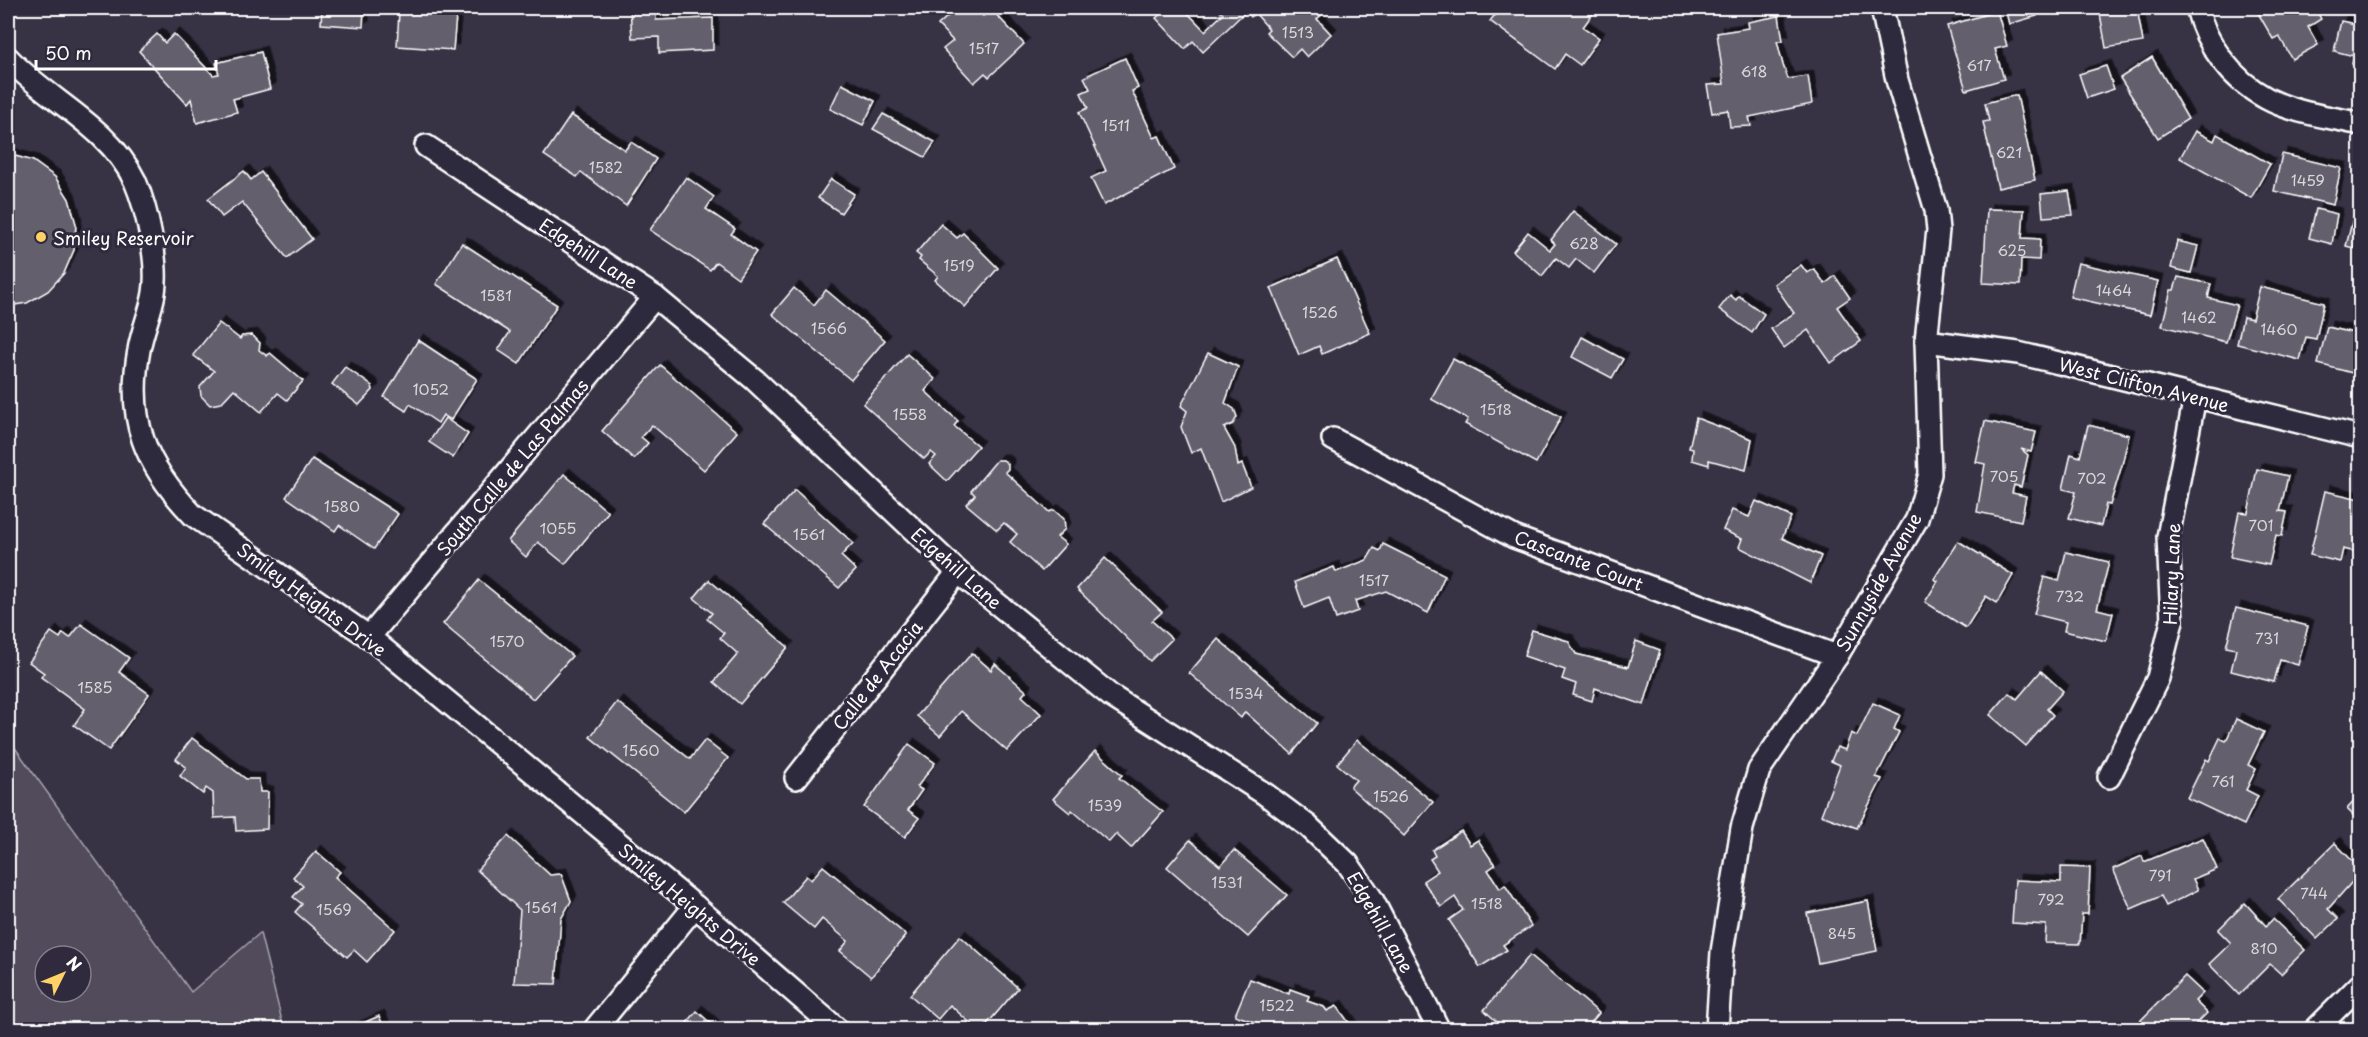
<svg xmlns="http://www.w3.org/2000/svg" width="2368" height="1037" font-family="'Playpen Sans',sans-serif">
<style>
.green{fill:#514c5c;stroke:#a8a6ae;stroke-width:1.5;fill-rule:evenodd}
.building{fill:#635f6d;stroke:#fff;stroke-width:1.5;filter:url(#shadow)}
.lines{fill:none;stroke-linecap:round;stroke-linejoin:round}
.minor-casing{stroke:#fff;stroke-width:26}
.minor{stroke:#2f2a3d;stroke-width:21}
.poi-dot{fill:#ffd166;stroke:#2f2a3d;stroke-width:2}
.labels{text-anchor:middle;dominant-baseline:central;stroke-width:6;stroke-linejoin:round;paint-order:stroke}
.number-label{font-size:15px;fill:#d8d7da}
.poi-label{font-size:18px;fill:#fff;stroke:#2f2a3d;text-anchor:start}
.street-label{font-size:18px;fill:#fff;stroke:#2f2a3d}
</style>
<defs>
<filter id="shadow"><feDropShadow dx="5.5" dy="-5.5" stdDeviation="0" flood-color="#0009"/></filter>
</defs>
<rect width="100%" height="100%" fill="#373345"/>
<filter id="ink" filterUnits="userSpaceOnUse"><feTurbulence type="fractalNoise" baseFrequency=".0167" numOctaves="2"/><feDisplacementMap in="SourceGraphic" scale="12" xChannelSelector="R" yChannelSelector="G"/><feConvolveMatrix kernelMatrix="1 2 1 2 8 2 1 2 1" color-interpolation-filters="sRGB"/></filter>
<g filter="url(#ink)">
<path class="green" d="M8 738 191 992 260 933 284 1029H8ZM45 956H81V992H45Z"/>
<g class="building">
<path d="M322 8H364L363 27 321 24Z"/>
<path d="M630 8H655L656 20 713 18V50L659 53V37L632 38Z"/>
<path d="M957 8H976L983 16 991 9 1024 44 989 77 985 73 974 83 943 49 953 41 938 25Z"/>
<path d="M1168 8H1183L1205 31 1223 14 1217 8H1329L1317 19 1331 34 1307 57 1300 49 1292 57 1266 32 1269 29 1255 13 1251 17 1246 11 1203 52 1193 41 1185 49 1156 18Z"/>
<path d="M1500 8H1597L1583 27 1599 38 1580 65 1565 54 1555 69 1490 21Z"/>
<path d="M2005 8H2035L2037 16 2009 24Z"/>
<path d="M2099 8H2137L2143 42 2106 48Z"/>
<path d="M2255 8H2315L2321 19 2308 27 2318 45 2292 59 2279 36 2273 39Z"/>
<path d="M1997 11 2007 46 1995 49 2004 79 1966 90 1947 26Z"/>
<path d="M399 12 456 16 453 50 397 46Z"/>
<path d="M1779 16 1783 41H1777L1783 65 1788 79 1808 76 1812 104 1749 117 1751 126 1730 127 1728 110 1712 113 1707 85 1724 84 1717 33 1749 28 1748 22Z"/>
<path d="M2341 21 2360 25V66L2352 64 2354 56 2334 51Z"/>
<path d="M157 34 165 43 174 34 213 75 219 74 216 63 261 52 270 89 233 99 237 112 197 123 191 99 187 104 139 51Z"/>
<path d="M2152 57 2188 119 2158 138 2120 78Z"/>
<path d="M1125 58 1138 88 1132 91 1154 138 1159 136 1174 169 1104 205 1091 178 1106 171 1079 112 1088 108 1081 93 1090 89 1084 77Z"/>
<path d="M2106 66 2114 89 2087 98 2079 74Z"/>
<path d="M842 84 875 101 863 125 830 109Z"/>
<path d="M2017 95 2035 180 1998 188 1983 122 1989 121 1985 103Z"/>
<path d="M883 114 935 142 925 157 873 129Z"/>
<path d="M571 115 625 150 631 142 656 159 626 206 581 172 577 177 544 155Z"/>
<path d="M2195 131 2214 141 2217 134 2270 164 2251 198 2180 158Z"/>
<path d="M8 154 33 161 55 177 69 199 76 224 74 250 64 273 48 291 27 303 8 306Z"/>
<path d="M2282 154 2341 168 2333 205 2274 191Z"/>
<path d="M244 171 251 180 261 172 312 239 287 258 242 202 222 217 208 199Z"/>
<path d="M686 177 714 197 706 209 735 229 731 234 756 252 738 278 716 262 710 270 650 230Z"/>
<path d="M831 179 854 194 841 213 818 198Z"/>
<path d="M2069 191 2073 215 2043 217 2041 194Z"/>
<path d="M1987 209 2024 210 2022 238 2040 239 2039 260 2021 259 2020 285 1983 283Z"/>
<path d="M2316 209 2337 214 2332 244 2309 238Z"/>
<path d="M1573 211 1616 244 1594 273 1576 259 1569 268 1556 258 1542 276 1513 251 1528 232 1550 250 1555 244 1551 240Z"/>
<path d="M2353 218 2360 220V250L2346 246Z"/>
<path d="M941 224 957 238 963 233 998 268 965 307 935 280 938 276 919 260 921 257 916 253Z"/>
<path d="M2177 241 2198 246 2191 273 2171 268Z"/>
<path d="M462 243 557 305 519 364 498 350 510 332 436 284Z"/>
<path d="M1337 259 1370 333 1322 354 1319 346 1299 355 1271 288Z"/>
<path d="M2078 263 2158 281 2150 315 2070 297Z"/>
<path d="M1801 265 1807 273 1814 269 1825 284 1835 276 1850 298 1837 307 1861 341 1831 363 1808 330 1784 348 1771 329 1794 313 1774 284Z"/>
<path d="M2178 277 2211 284 2208 298 2237 305 2226 342 2162 326 2171 290H2174Z"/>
<path d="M2260 287 2324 303 2316 339 2306 337 2300 360 2237 344 2243 317 2252 319Z"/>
<path d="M794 288 814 305 826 290 885 340 851 380 772 314Z"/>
<path d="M1730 295 1736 300 1739 296 1764 314 1752 333 1719 309Z"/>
<path d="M2357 320 2360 321V375L2318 364 2327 327 2354 333Z"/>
<path d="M219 323 240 339 242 336 252 335 260 343 259 350 267 356 270 353 303 381 287 400 278 393 261 412 234 389 221 403 210 405 201 396 200 387 214 371 193 355Z"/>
<path d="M1582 337 1623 359 1612 378 1572 357Z"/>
<path d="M418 340 477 379 451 420 443 415 438 423 410 404 406 411 384 397Z"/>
<path d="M1208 353 1238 367 1225 403 1234 409 1237 417 1233 424 1224 428 1235 448 1238 466 1242 464 1251 487 1221 502 1201 448 1191 453 1181 427 1187 411 1181 406Z"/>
<path d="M907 354 935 379 925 391 958 421 954 426 978 446 947 481 929 464 936 456 931 452 924 459 863 404Z"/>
<path d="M1453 359 1561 417 1536 463 1465 424 1468 419 1431 399Z"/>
<path d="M660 365 737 432 704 470 652 425 641 437 648 443 634 459 602 431Z"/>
<path d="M345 367 372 386 373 390 359 405 332 384Z"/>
<path d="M445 418 468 434 453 458 429 442Z"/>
<path d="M1696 418 1752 439 1746 470 1709 460V465L1692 460 1693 449 1689 448Z"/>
<path d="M1985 421 2036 432 2031 452 2021 449 2028 455 2021 487 2014 485 2012 493 2026 496 2021 521 1977 512 1985 464 1976 462Z"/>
<path d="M2088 425 2129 435 2122 465 2110 505 2106 504 2101 526 2069 518 2076 492 2063 489 2071 454 2080 457Z"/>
<path d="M312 459 398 514 374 549 339 525 335 531 286 497Z"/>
<path d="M997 460H1003L1008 464V469L1005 472 1049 512 1054 510 1064 519 1065 529 1057 537 1066 544 1042 571 1010 542 1017 534 1004 523 997 530 966 504 975 495 971 491Z"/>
<path d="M2257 469 2288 476 2280 511 2287 512 2282 536 2276 535 2269 565 2230 557 2239 512 2248 513Z"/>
<path d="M564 474 608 512 565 564 538 542 526 557 508 541Z"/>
<path d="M795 490 853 543 841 556 856 570 839 588 764 524Z"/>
<path d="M2325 491 2360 499V553L2343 549 2340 562 2310 555Z"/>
<path d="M1756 501 1791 517 1782 538 1821 556 1810 583 1739 547 1742 539 1723 530 1732 510 1749 517Z"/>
<path d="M1958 541 2013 575 1997 603 1986 596 1966 628 1925 602 1938 581 1934 579Z"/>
<path d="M1383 544 1445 575 1428 613 1386 591 1355 601 1358 611 1336 619 1329 598 1304 608 1295 582 1334 567 1336 572 1367 560 1374 548 1380 551Z"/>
<path d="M2066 552 2109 562 2097 609 2113 613 2106 641 2064 631 2066 622 2034 614 2044 577 2059 581Z"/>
<path d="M1105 558 1162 612 1152 621 1172 639 1150 661 1077 589Z"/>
<path d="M479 580 572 656 533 699 443 624Z"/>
<path d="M709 580 788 647 740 704 714 682 738 654 720 638 724 633 707 619 712 613 694 598Z"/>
<path d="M2236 608 2308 626 2298 665 2280 660 2274 682 2231 671 2236 649 2226 647Z"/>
<path d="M81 624 129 658 119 672 149 694 109 750 74 725 85 709 41 677 44 673 29 662 51 632 60 638 63 633 70 638Z"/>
<path d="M1532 630 1568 641 1576 654 1628 667 1636 641 1660 650 1644 705 1595 688 1592 701 1573 695 1576 684 1562 679 1565 670 1524 656Z"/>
<path d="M1218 639 1317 723 1292 754 1245 712 1241 718 1189 673Z"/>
<path d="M972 653 991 670 995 664 1026 691 1022 696 1041 714 1007 751 961 711 940 736 917 716Z"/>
<path d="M2041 671 2063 691 2047 709 2053 715 2026 746 1990 715 2009 693 2017 699Z"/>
<path d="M617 702 690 759 705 740 728 758 684 812 590 737Z"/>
<path d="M1873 703 1900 715 1894 729 1899 732 1876 777 1882 779 1857 828 1821 815 1840 765 1831 761 1837 747 1845 750 1851 733 1857 736Z"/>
<path d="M2236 719 2264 732 2248 765 2256 769 2246 790 2258 796 2244 825 2187 798 2206 759 2209 761 2220 738 2226 741Z"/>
<path d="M192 738 246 779H259L260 792H268L267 829 236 831 235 817 214 818 213 793 206 788 203 794 180 776 186 767 176 759Z"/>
<path d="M1357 740 1433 802 1404 836 1350 787 1356 780 1337 764Z"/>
<path d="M909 744 935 763 917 787 922 790 908 810 919 818 905 837 864 807Z"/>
<path d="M1095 751 1122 775 1119 778 1163 812 1131 848 1116 834 1109 842 1072 810 1070 813 1053 799Z"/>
<path d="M2360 795V822L2347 809Z"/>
<path d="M1461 831 1470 845 1478 840 1495 865 1488 870 1500 889 1505 885 1531 926 1503 945 1507 950 1480 967 1449 920 1463 910 1455 897 1441 907 1423 881 1438 871 1430 859 1435 856 1432 850Z"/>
<path d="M508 836 550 875 561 874 571 901 561 919 556 984 514 983 520 910 477 870Z"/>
<path d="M2203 838 2217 869 2193 879 2198 890 2166 906 2161 896 2131 909 2113 869 2142 856 2144 862Z"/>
<path d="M1190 840 1220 866 1234 850 1287 895 1248 937 1167 867Z"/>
<path d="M2335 843 2360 869V873L2328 909 2338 919 2317 939 2278 899Z"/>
<path d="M316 851 340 872 335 877 395 930 367 962 354 950 347 957 295 912 302 904 293 897 303 886 293 877Z"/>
<path d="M823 866 906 935 871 977 840 951 848 941 822 919 814 929 783 903 806 876 811 880Z"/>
<path d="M2061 867 2090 868 2088 914H2082L2080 944 2045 943 2046 925 2012 923 2015 880 2061 882Z"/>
<path d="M1868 901 1877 951 1818 963 1807 913Z"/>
<path d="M2245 903 2266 926 2273 919 2305 950 2281 974 2270 964 2239 995 2209 964 2231 943 2218 930Z"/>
<path d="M960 936 1018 988 982 1030H978L950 1005 938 1019 910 995Z"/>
<path d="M1530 955 1599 1013 1585 1030H1506L1484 1010Z"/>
<path d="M2185 976 2203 993 2195 1001 2207 1013 2190 1030H2131Z"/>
<path d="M1250 979 1289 994 1290 989 1309 996 1307 1001 1324 1007 1327 1011 1337 1006 1354 1030H1277L1235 1015Z"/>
<path d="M697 1011 718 1030H681Z"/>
<path d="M379 1016 385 1030H348Z"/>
</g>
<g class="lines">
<g class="minor-casing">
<g id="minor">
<path d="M2197 8C2206 45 2232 80 2266 98 2293 113 2331 117 2360 124"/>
<path d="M8 58C48 101 108 125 135 181 147 209 159 263 154 293 151 312 142 331 139 350 126 420 145 465 193 515L369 637 695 906 838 1030"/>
<path d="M426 146 655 297 755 380 958 572 1111 696 1265 794 1308 826 1348 864 1372 899 1439 1030"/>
<path d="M1926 341 2018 353 2360 437"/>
<path d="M1333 439 1514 537 1837 656"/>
<path d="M369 637 655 297"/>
<path d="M2109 777 2158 678 2172 621 2168 537 2195 397"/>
<path d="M796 778 958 572"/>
<path d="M594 1030 695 906"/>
<path d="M1717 1030 1722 952 1742 828 1759 770 1837 656 1917 519 1930 474 1926 341 1938 230 1936 210 1897 80 1882 8"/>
<path d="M2315 1030 2360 985"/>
</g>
</g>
<use href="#minor" class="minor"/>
</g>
</g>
<circle class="poi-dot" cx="41" cy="237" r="6"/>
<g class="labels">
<g class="number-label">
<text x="1298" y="31">1513</text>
<text x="984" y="47">1517</text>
<text x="1979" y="64">617</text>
<text x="1754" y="70">618</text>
<text x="1116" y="124">1511</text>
<text x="2009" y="151">621</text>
<text x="606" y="166">1582</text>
<text x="2308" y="179">1459</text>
<text x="1584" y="242">628</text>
<text x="2012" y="249">625</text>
<text x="959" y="264">1519</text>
<text x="2114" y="289">1464</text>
<text x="496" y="294">1581</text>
<text x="1320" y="311">1526</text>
<text x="2199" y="316">1462</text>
<text x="829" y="327">1566</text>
<text x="2279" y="328">1460</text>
<text x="431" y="388">1052</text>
<text x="1496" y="408">1518</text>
<text x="910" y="413">1558</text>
<text x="2004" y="475">705</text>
<text x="2092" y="477">702</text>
<text x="342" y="505">1580</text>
<text x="2261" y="524">701</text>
<text x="558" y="527">1055</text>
<text x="809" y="533">1561</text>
<text x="1374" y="579">1517</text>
<text x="2070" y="595">732</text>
<text x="2267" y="637">731</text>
<text x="507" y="640">1570</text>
<text x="95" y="686">1585</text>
<text x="1246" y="692">1534</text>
<text x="641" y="749">1560</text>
<text x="2223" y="780">761</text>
<text x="1391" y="795">1526</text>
<text x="1105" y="804">1539</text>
<text x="2160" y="874">791</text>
<text x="1227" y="881">1531</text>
<text x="2314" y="892">744</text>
<text x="2051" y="898">792</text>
<text x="1487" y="902">1518</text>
<text x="541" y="906">1561</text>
<text x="334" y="908">1569</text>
<text x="1842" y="932">845</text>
<text x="2264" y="947">810</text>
<text x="1277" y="1004">1522</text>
</g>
<g class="poi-label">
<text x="53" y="237">Smiley Reservoir</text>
</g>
<g class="street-label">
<text transform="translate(589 253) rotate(33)">Edgehill Lane</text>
<text transform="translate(2144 384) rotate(14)">West Clifton Avenue</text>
<text transform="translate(512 467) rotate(-50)">South Calle de Las Palmas</text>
<text transform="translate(1579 560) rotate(21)">Cascante Court</text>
<text transform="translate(957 568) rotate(41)">Edgehill Lane</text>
<text transform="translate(2171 574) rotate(-88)">Hilary Lane</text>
<text transform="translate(1878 582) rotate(-61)">Sunnyside Avenue</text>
<text transform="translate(312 599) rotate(36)">Smiley Heights Drive</text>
<text transform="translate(877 675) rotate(-52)">Calle de Acacia</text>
<text transform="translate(690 904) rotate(40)">Smiley Heights Drive</text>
<text transform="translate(1381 922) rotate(60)">Edgehill Lane</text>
</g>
</g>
<rect width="2368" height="1037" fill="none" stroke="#2f2a3d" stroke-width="30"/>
<rect x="15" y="15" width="2338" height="1007" fill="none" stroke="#fff" stroke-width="2" filter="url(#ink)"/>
<g transform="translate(63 974) rotate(47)"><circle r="28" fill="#2f2a3d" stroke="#827f8b" stroke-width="1.5"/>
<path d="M0-4.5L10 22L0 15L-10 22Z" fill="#ffd166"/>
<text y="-9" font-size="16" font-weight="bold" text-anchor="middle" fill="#ffffff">N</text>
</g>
<path d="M36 60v9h180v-9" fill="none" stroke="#ffffff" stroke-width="3"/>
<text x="45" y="60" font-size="18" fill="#ffffff" stroke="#2f2a3d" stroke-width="4.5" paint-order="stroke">50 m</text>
</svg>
